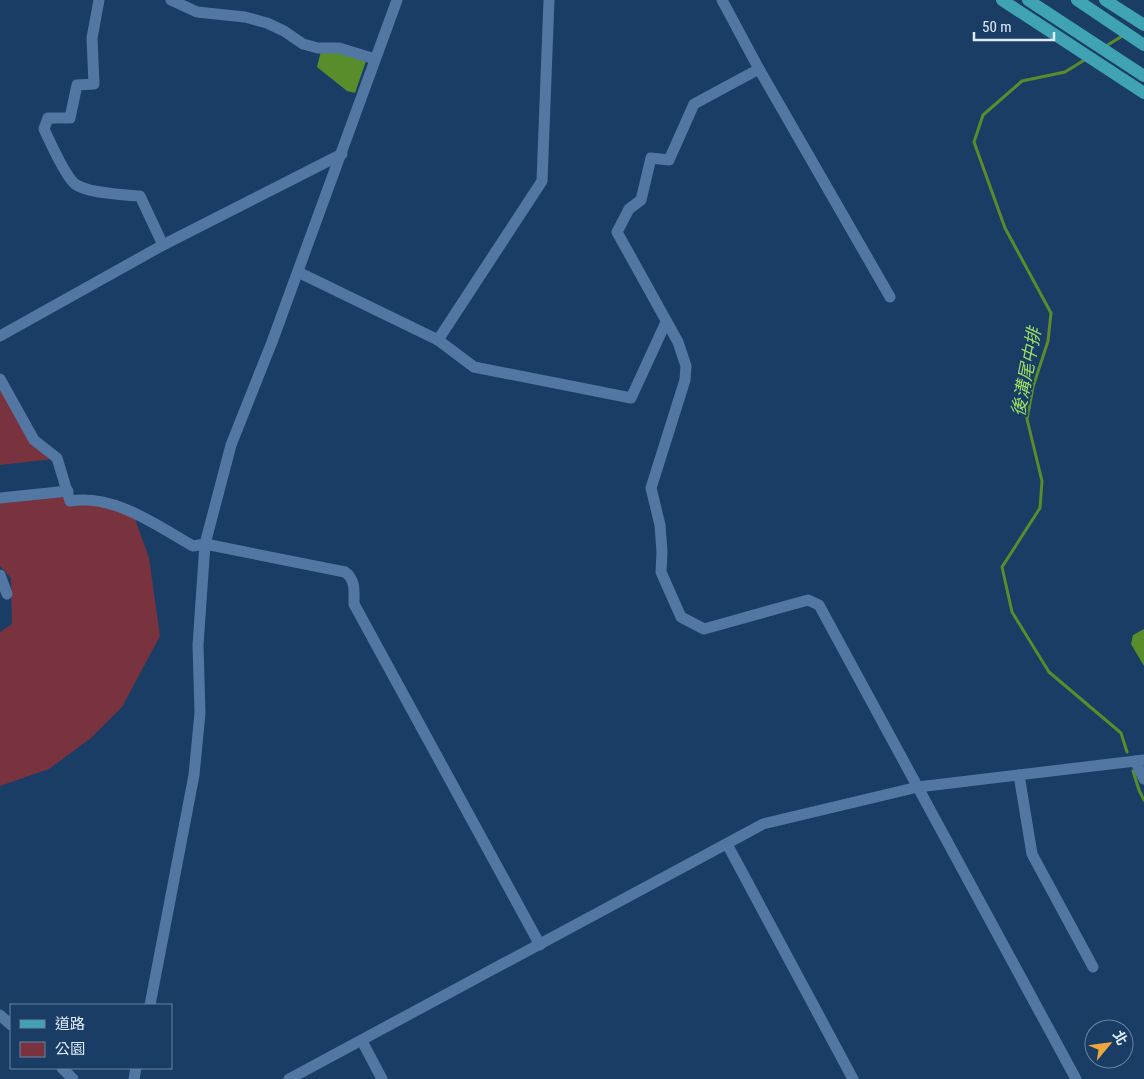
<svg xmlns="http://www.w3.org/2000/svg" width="1144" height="1079" viewBox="0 0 1144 1079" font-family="'Roboto Condensed','Noto Sans TC',sans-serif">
	<rect width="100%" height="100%" fill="#1a3d65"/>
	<g fill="#78333e">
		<polygon points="0,384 53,459 0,465"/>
		<polygon points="60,492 107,503 130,505 149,558 160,636 122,707 91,738 49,769 0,786 0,632 12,624 11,578 0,566 0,499"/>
	</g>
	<g fill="#598c2b">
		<polygon points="321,51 343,53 366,61 355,93 347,91 317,67"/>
		<polygon points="1144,629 1144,666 1131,644 1133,635"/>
	</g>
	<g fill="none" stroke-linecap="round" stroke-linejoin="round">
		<g stroke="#598c2b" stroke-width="3">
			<polyline points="1106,46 1124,35"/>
			<polyline points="1086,59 1065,72 1022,81 983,115 974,142 1005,228 1051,313 1048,341 1033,387 1027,419 1042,481 1040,508 1002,567 1012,612 1049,672 1121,733 1127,752"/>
			<polyline points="1133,771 1139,790 1144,800"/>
		</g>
		<g stroke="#5277a3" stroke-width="11">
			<path d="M99,0L92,38L94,84L77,85L70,118H48L44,129C50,142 65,176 75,184C87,193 124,195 140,196L163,245"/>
			<polyline points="171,0 197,12 245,17 267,23 284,31 303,44 318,48 339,48 375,59"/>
			<polyline points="722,0 759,69 694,104 669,160 651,158 641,200 629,209 617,232 678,342 686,366 685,380 651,488 660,525 662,552 661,572 681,617 704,629 808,600 819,605 1076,1079"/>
			<polyline points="759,69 890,297"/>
			<polyline points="298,272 438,340 542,181 549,0"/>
			<polyline points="0,336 163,245 342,154"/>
			<polyline points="438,340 474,367 631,398 666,322"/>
			<path d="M0,379L34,440L57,458L70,501C115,494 156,525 193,546L205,544L345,572C356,580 354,592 354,604L540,945"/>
			<polyline points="0,498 68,491"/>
			<polyline points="0,575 7,594"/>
			<polyline points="1135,761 1144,779"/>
			<polyline points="1019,775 1032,854 1093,967"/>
			<polyline points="727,844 853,1079"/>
			<polyline points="150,1005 194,775 200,713 198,645 205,544 231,445 272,342 397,0"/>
			<polyline points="0,1015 11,1025"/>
			<polyline points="362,1041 382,1079"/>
			<polyline points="62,1068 73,1079"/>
			<polyline points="134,1079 136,1068"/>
			<polyline points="289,1079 763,824 918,787 1144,760"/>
		</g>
		<g stroke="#3fa3b3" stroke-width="12">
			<polyline points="1002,0 1144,93"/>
			<polyline points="1028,0 1144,76"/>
			<polyline points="1077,0 1144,45"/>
			<polyline points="1105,0 1144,25"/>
		</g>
	</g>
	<g text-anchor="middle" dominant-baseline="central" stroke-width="4" stroke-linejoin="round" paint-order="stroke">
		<g font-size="18" font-style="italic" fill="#9bde64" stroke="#1a3d65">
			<text transform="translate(1026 372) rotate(-79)">後溝尾中排</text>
		</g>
	</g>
	<rect x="10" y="1004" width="162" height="65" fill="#1a3d65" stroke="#6983a1"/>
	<rect x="20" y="1020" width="25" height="8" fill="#3fa3b3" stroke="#6983a1"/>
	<text x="55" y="1029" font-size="15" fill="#e0ecfb">道路</text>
	<rect x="20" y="1042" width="25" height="15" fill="#78333e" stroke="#6983a1"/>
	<text x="55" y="1054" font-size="15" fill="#e0ecfb">公園</text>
	<g transform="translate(1109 1044) rotate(61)"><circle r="24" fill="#1a3d65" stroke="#6983a1"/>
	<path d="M0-4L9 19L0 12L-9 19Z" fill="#eea73d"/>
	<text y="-8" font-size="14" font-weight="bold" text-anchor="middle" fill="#e0ecfb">北</text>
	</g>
	<path d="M974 32v8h80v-8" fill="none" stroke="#e0ecfb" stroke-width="2.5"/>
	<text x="982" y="32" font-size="15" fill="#e0ecfb" stroke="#1a3d65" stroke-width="4" paint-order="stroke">50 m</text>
</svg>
